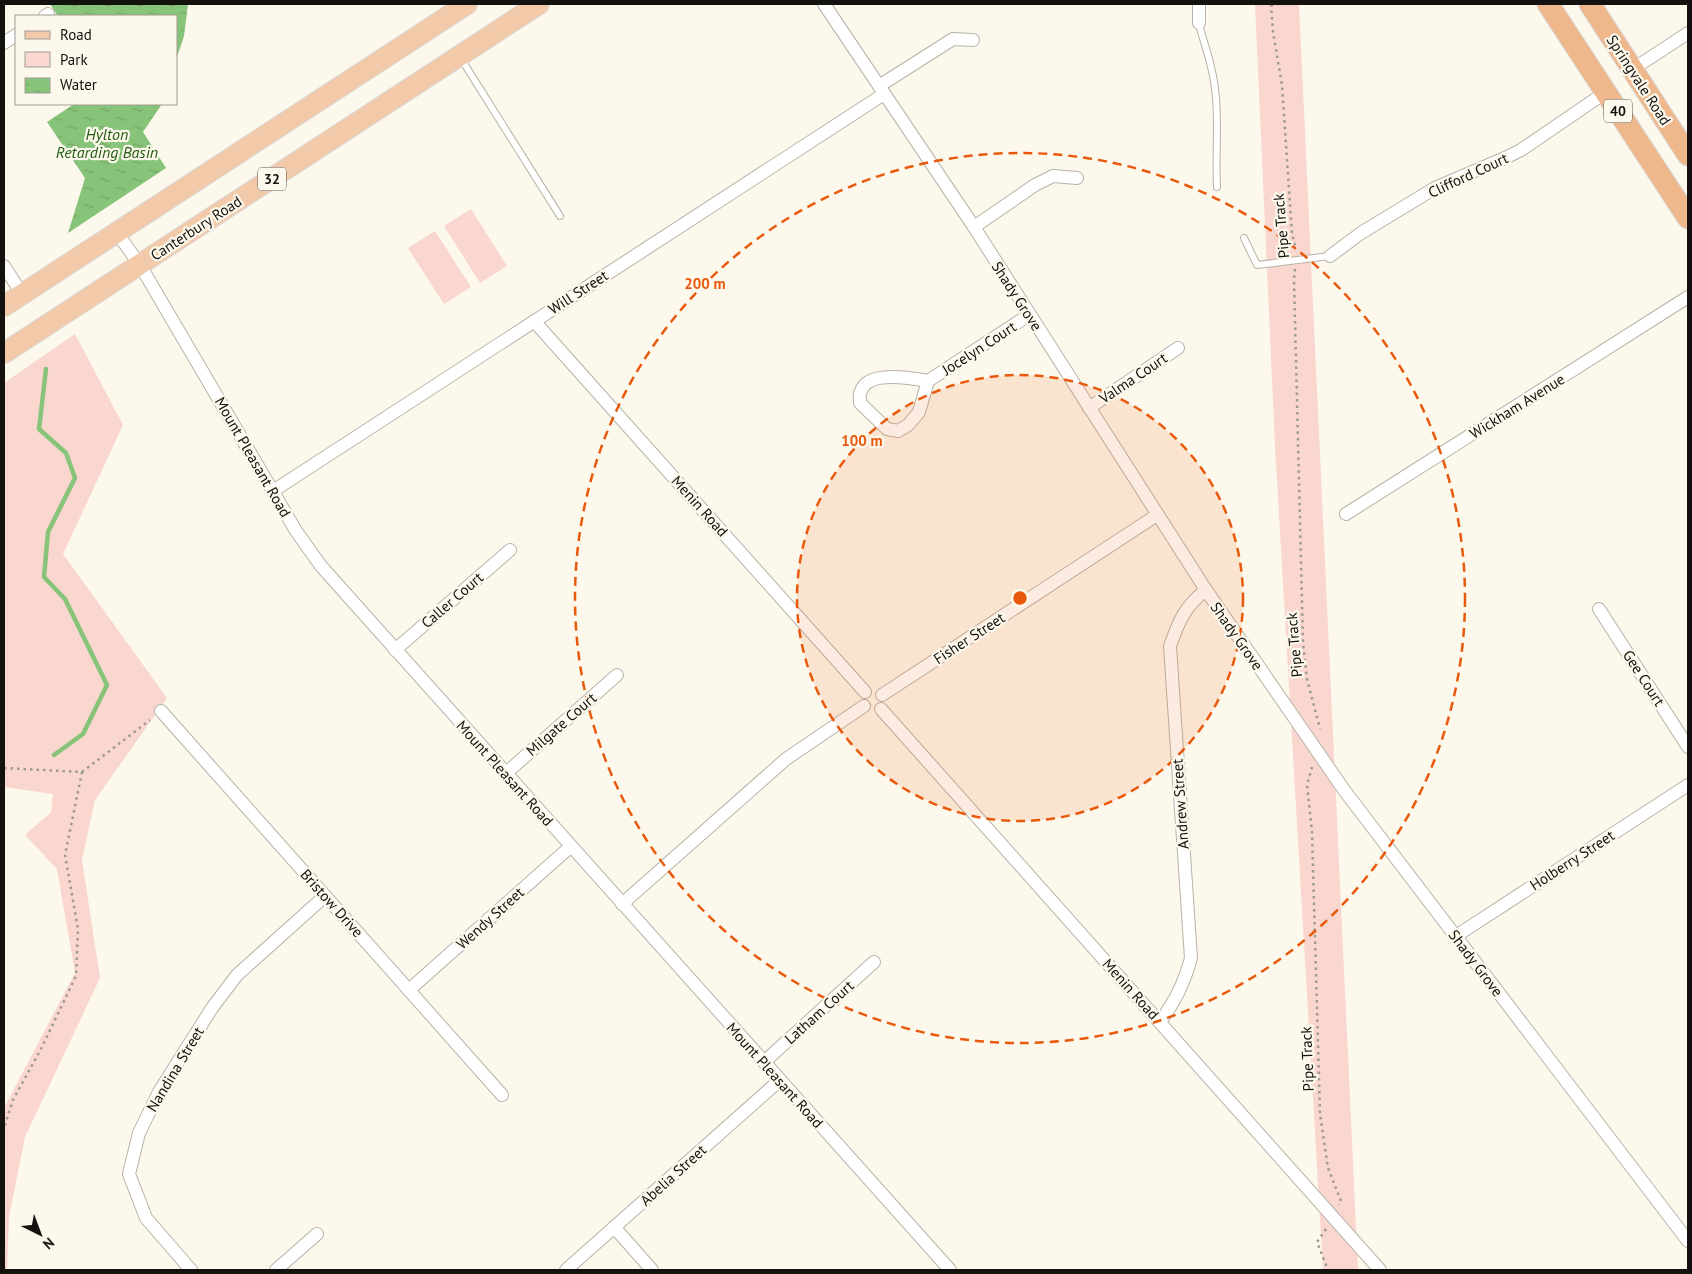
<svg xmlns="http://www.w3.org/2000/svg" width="1692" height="1274" viewBox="0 0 1692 1274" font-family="'PT Sans',sans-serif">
	<defs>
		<pattern id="water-ripples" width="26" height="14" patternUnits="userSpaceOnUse" patternTransform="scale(1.25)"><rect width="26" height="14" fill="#87c379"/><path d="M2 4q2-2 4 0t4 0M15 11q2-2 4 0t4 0" fill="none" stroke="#74a667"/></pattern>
	</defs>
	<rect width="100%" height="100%" fill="#fdf8ec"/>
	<g fill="#f9d7cf">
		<polygon points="1255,4 1299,4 1358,1270 1323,1270 1275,446"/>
		<polygon points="471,209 507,266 480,283 444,226"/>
		<polygon points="435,231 471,287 444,304 408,248"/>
		<polygon points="75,334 123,425 63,554 167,698 95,800 82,860 100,978 25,1137 9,1217 7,1270 4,1270 4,1108 75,973 57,869 25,835 51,812 53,794 4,787 4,383"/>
	</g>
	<g fill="url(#water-ripples)">
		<polygon points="50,4 188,4 184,36 176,60 176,16 58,16"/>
		<polygon points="74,104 162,104 143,132 166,168 68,233 85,178 47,122"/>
	</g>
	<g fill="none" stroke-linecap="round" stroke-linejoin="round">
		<polyline stroke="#87c379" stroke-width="4.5" points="46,369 39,429 66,453 75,478 48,532 44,577 65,599 107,685 83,734 54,755"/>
		<defs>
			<g id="service">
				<path d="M1199,23C1202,38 1208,52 1211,67C1221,106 1215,148 1217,187"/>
				<polyline points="460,57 560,216"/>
				<polyline points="1244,238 1257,265 1330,256"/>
			</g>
			<g id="minor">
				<polyline points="824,4 974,227 1206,590 1344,790 1688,1241"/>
				<polyline points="1199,4 1199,23"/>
				<polyline points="45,16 48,14"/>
				<polyline points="4,43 16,35"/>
				<polyline points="1633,69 1688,33"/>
				<polyline points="879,86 953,39 973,40"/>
				<polyline points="974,227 1035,185 1053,176 1077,178"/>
				<polyline points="117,233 140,265 296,531 321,566 950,1270"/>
				<polyline points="1330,256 1361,233 1435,188 1505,158 1521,150 1606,92"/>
				<polyline points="4,266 22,294"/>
				<polyline points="534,321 865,692"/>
				<path d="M928,381C912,378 868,370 861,391C859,394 860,399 860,403L887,429L898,431L908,425L919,412L928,381L1029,315"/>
				<polyline points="1089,408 1178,348"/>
				<polyline points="273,491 884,94"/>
				<polyline points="1346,514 1688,297"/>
				<polyline points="1599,609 1688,747"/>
				<polyline points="395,650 510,550"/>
				<polyline points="882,695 1157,515"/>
				<polyline points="881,709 1380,1270"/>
				<polyline points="161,711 502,1095"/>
				<polyline points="505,774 617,675"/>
				<polyline points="622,904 786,759 864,706"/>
				<polyline points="1456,936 1688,785"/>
				<polyline points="409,990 570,847"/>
				<path d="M1160,1022C1175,1001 1184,984 1191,958L1170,646C1179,621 1184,607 1206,590"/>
				<polyline points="764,1062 874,962"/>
				<polyline points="614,1227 652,1270"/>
				<polyline points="191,1270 146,1218 129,1174 139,1133 159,1092 212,1008 237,975 325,896"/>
				<polyline points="276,1270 317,1234"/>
				<polyline points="566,1270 780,1080"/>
			</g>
			<g id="primary">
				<polyline points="4,306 467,4"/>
				<polyline points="4,353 539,4"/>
			</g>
			<g id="trunk">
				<polyline points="1548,4 1688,218"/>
				<polyline points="1590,4 1688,155"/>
			</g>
		</defs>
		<use href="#service" stroke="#b8b3a8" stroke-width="8"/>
		<use href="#minor" stroke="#b8b3a8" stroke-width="14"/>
		<use href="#primary" stroke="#d9d9d8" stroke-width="22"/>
		<use href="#trunk" stroke="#d9d9d8" stroke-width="23"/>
		<g stroke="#9e9a91" stroke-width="2.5" stroke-dasharray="2.5 4" stroke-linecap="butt">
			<polyline points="1271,4 1273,32 1282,85 1292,234 1296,249"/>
			<polyline points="1271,5 1279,4"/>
			<polyline points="1295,269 1294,279 1303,643 1307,679 1320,729"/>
			<polyline points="1312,767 1307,785 1312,832 1320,1114 1328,1168 1341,1201 1339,1205"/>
			<polyline points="4,768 82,772 65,855 78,929 76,976 41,1049 13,1100 4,1128"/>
			<polyline points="82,772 150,720"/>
			<polyline points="1326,1229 1317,1242 1328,1270"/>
		</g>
		<use href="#service" stroke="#fff" stroke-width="6"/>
		<use href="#minor" stroke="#fff" stroke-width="12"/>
		<use href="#primary" stroke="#f2caa9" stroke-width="20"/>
		<use href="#trunk" stroke="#eeb88c" stroke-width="21"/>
	</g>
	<circle cx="1020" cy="598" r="223" fill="#e8590c" fill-opacity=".12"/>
	<g fill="none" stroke="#e8590c" stroke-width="2.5" stroke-dasharray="9 6">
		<circle cx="1020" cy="598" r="223"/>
		<circle cx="1020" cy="598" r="445"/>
	</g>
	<g text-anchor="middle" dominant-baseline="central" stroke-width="4.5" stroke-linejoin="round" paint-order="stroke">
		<g fill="#fdf8ec" stroke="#5a5751" stroke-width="1">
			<rect x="1604" y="99.5" width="28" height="23" rx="4"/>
			<rect x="258" y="167.5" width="28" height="23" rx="4"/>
		</g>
		<g font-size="14" font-weight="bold" fill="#14120e">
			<text x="1618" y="111">40</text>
			<text x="272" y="179">32</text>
		</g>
		<g font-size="15" fill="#14120e" stroke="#fdf8ec">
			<text transform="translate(1639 80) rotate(57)">Springvale Road</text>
			<text transform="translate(1468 175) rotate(-25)">Clifford Court</text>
			<text transform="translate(1281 226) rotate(-95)">Pipe Track</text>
			<text transform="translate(196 228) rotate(-33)">Canterbury Road</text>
			<text transform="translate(578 292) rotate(-33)">Will Street</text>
			<text transform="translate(1017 296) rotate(57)">Shady Grove</text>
			<text transform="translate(979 348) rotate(-33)">Jocelyn Court</text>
			<text transform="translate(1133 378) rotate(-34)">Valma Court</text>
			<text transform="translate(1517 406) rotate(-32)">Wickham Avenue</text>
			<text transform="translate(253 457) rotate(60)">Mount Pleasant Road</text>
			<text transform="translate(700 506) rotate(48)">Menin Road</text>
			<text transform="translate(452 600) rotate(-41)">Caller Court</text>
			<text transform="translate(1237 636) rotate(55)">Shady Grove</text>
			<text transform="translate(969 638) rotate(-33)">Fisher Street</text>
			<text transform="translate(1294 645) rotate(-95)">Pipe Track</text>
			<text transform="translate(1644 678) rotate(57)">Gee Court</text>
			<text transform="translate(561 724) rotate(-41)">Milgate Court</text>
			<text transform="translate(505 773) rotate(48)">Mount Pleasant Road</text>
			<text transform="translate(1180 804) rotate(-94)">Andrew Street</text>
			<text transform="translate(1572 860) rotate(-33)">Holberry Street</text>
			<text transform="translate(332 903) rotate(48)">Bristow Drive</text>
			<text transform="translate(490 918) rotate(-42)">Wendy Street</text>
			<text transform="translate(1476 963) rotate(53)">Shady Grove</text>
			<text transform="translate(1131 989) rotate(48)">Menin Road</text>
			<text transform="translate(819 1012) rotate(-42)">Latham Court</text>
			<text transform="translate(1307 1059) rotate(-92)">Pipe Track</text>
			<text transform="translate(175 1069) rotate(-59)">Nandina Street</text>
			<text transform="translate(775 1075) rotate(48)">Mount Pleasant Road</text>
			<text transform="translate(673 1175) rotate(-42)">Abelia Street</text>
		</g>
		<g font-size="16" font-style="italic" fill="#225b11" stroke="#fdf8ec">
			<text x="107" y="134">Hylton<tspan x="107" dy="18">Retarding Basin</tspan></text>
		</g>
	</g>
	<circle cx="1020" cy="598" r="8" fill="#e8590c" stroke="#fdf8ec" stroke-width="2.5"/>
	<g font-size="15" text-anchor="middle" font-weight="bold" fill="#e8590c" stroke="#fdf8ec" stroke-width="4.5" stroke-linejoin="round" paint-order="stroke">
		<text x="705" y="289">200 m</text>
		<text x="862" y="446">100 m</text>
	</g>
	<rect width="1692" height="1274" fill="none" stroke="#14120e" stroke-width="10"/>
	<rect x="15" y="15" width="162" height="90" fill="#fdf8ec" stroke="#a09c93"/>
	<rect x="25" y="31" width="25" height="8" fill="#f2caa9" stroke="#a09c93"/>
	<text x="60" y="40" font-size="15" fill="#14120e">Road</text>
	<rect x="25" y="52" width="25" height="15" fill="#f9d7cf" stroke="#a09c93"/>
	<text x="60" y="65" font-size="15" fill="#14120e">Park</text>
	<rect x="25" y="78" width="25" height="15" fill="url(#water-ripples)" stroke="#a09c93"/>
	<text x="60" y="90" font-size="15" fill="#14120e">Water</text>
	<g transform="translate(40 1234) rotate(138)" stroke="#fdf8ec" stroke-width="4" paint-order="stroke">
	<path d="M0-4L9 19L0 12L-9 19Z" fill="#14120e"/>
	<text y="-8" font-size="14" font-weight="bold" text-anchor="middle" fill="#14120e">N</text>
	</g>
</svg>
